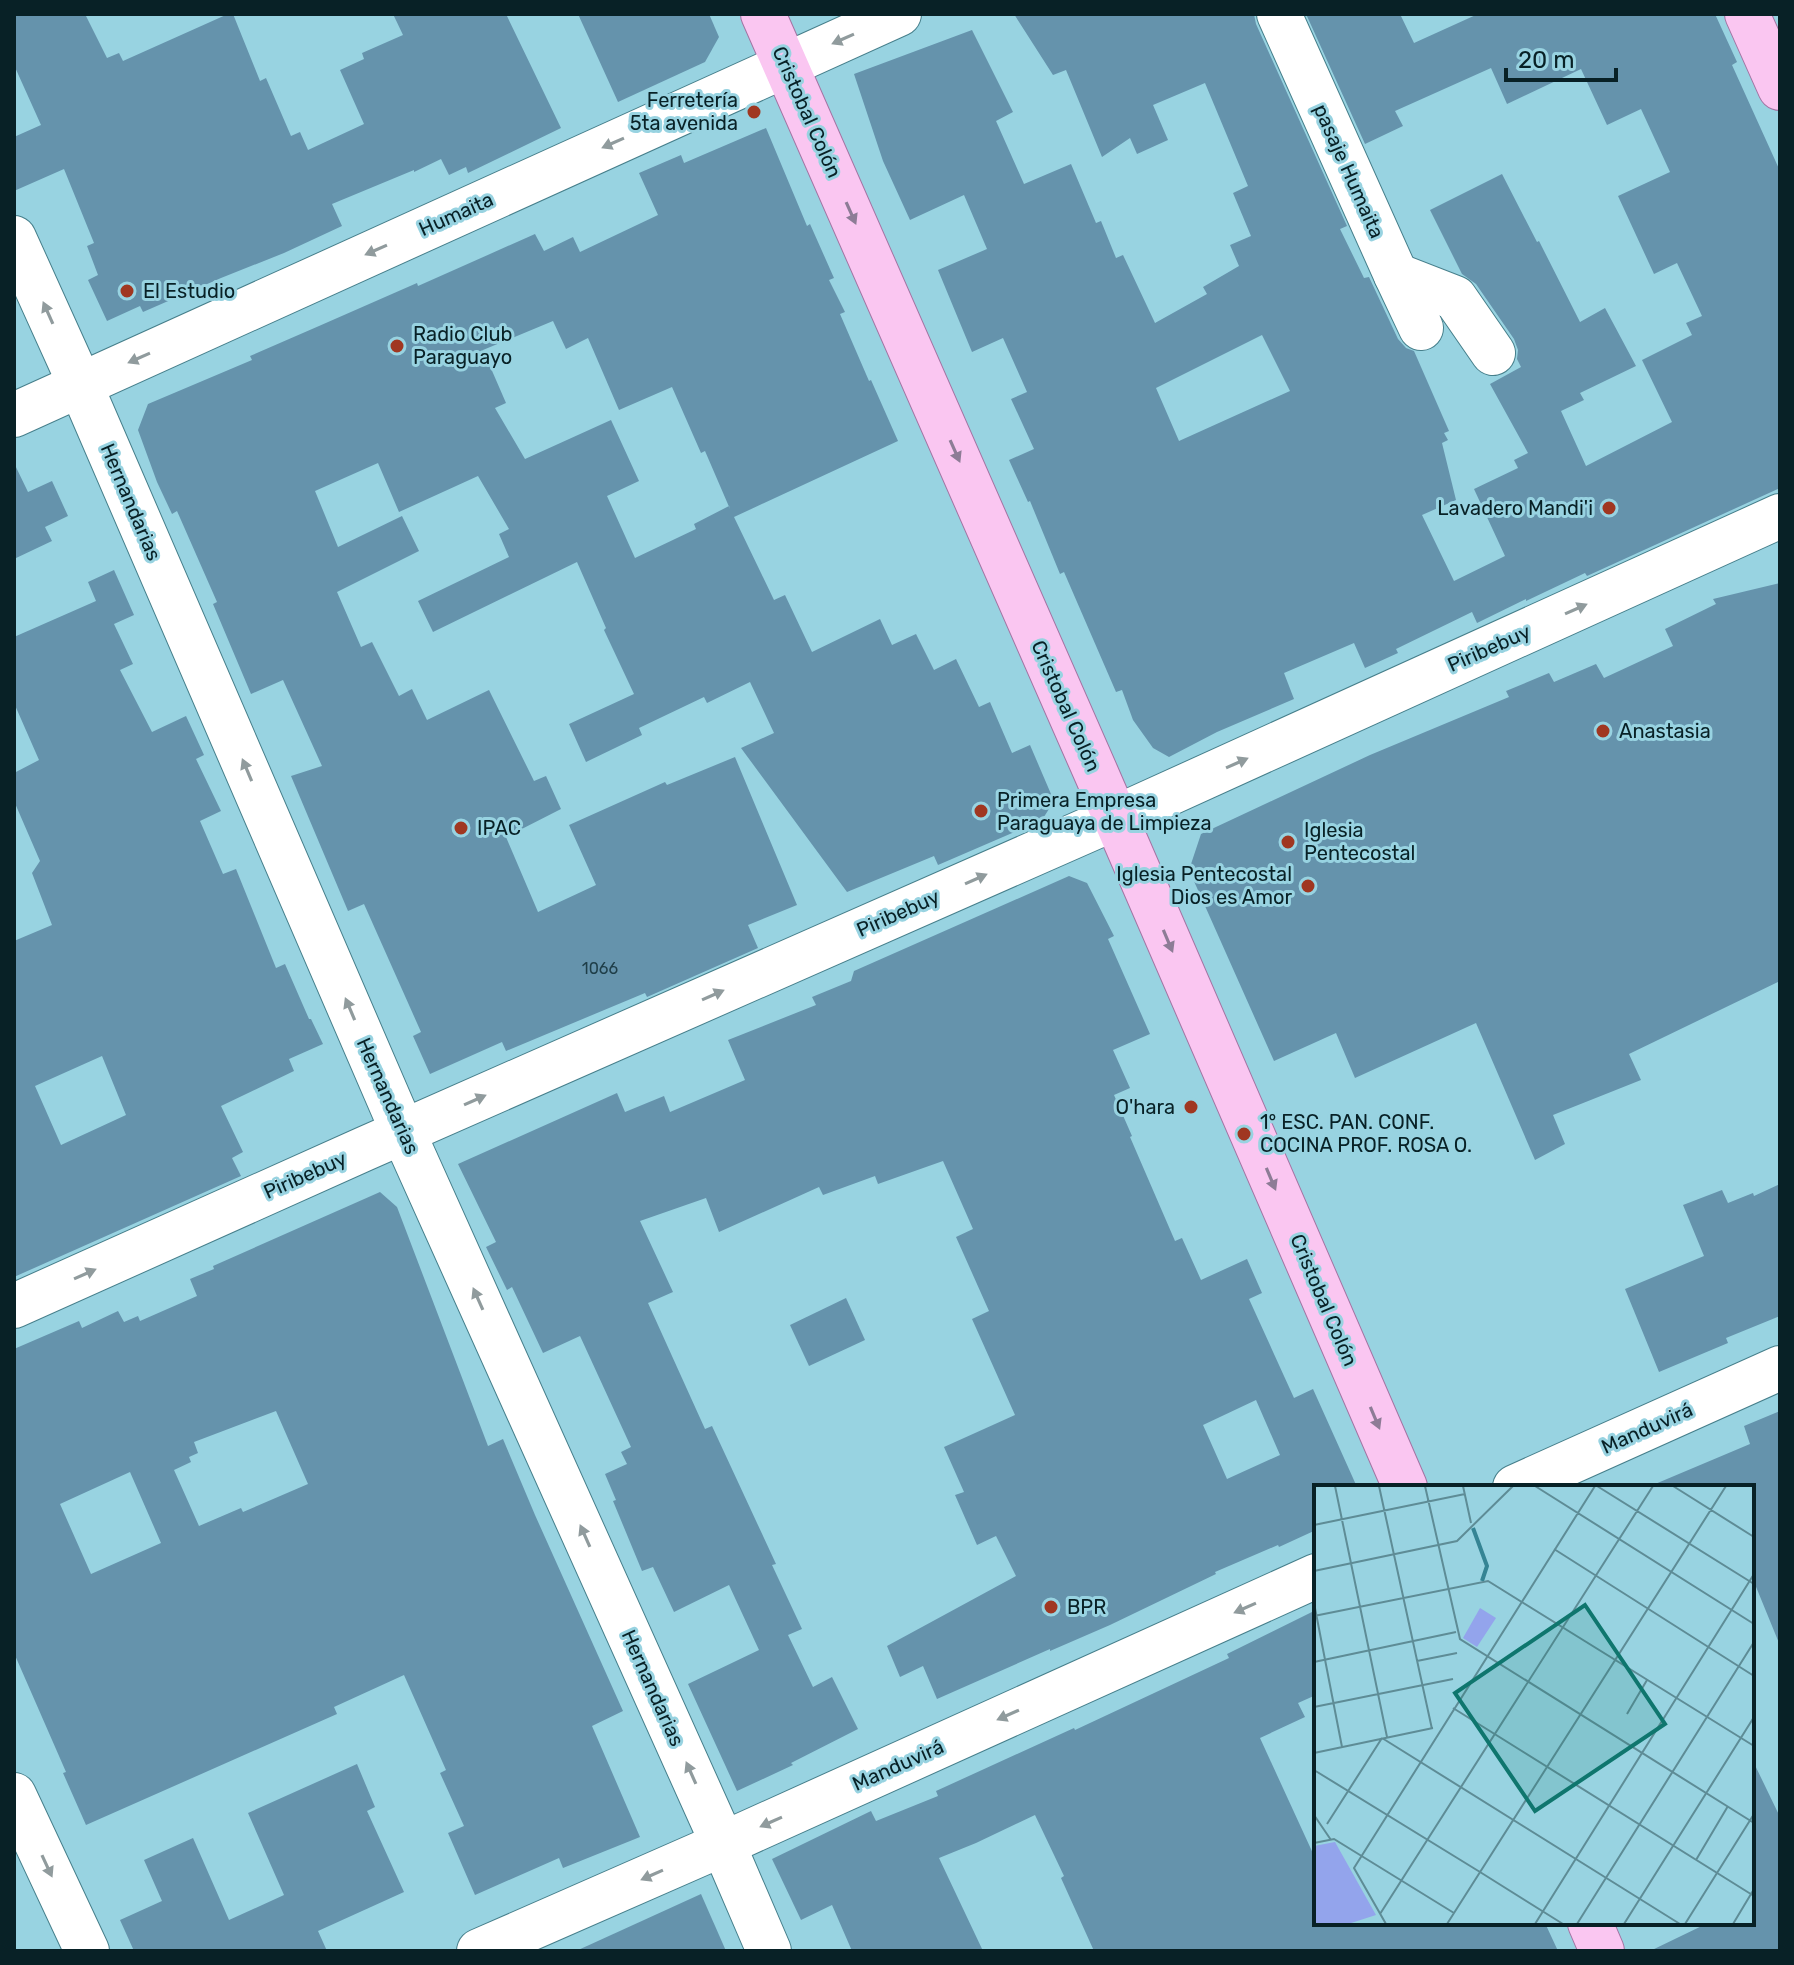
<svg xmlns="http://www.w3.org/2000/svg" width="1794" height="1965" viewBox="0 0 1794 1965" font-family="Rubik,sans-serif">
	<rect width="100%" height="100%" fill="#98d3e1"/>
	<g fill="#6593ac" fill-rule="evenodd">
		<polygon points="14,14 85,14 107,58 119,53 123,61 228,14 233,14 260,81 266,78 291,136 300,132 308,150 364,124 340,70 364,59 362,53 403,35 393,14 506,14 561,128 468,173 466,167 449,175 441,159 414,172 414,170 332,204 342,226 284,253 221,278 143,312 140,306 107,321 88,280 98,275 87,246 94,243 64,169 14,191 14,137 41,125 14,65"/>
		<polygon points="578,14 709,14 719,37 705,62 618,102"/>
		<path d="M1014,14H1254L1256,24L1347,226L1340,229L1364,278L1369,277L1398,339L1406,348L1414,351L1449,431L1444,433L1448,440L1442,443L1456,500L1422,515L1454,581L1505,556L1474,489L1518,468L1514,460L1528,453L1490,384L1521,367L1517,359L1518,350L1514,339L1476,284L1462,274L1430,210L1502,174L1537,242L1539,241L1580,322L1605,308L1636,366L1580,393L1584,400L1561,411L1586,466L1672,422L1642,360L1692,335L1686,323L1702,316L1677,263L1654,274L1618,196L1670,172L1641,109L1607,125L1581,69L1507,104L1491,68L1395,111L1403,126L1365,144L1306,14H1400L1414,43L1478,14H1715L1737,62L1732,65L1780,171V488L1587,576L1585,573L1526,601V599L1477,623L1472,612L1396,649L1398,653L1365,668L1354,643L1284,673L1294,699L1217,732L1169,757L1153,748L1133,720L1122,690L1116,692L1064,572L1060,574L1030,501L1028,502L1009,460L1034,449L1011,399L1027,392L1003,338L972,352L938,270L987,249L964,195L910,220L883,161L854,74L972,30L1013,112L996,121L1024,184L1071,164L1096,223L1101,221L1116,258L1123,255L1155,323L1207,294L1203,287L1239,266L1230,245L1251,236L1233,193L1248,186L1205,83L1153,105L1168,140L1137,154L1130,138L1102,157L1066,70L1053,75ZM1262,335L1290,391L1179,441L1156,388Z"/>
		<path d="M766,128L807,226L810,224L834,278L829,280L845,312L840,314L869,381L871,380L898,441L734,517L774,600L785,595L812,652L880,619L892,645L916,634L934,670L956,659L979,707L990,702L1012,753L1030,745L1054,801L1042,820L938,865L934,856L847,892L741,748L774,733L750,682L707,703L704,697L639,728L642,735L586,762L569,724L634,694L604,630L606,628L577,562L433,632L418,601L509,557L499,534L509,529L478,476L399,512L378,463L315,491L338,547L402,516L419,551L337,592L361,647L372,642L399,696L412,689L427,720L489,690L534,781L546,776L561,809L506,837L538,912L596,885L569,825L665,782L667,785L735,757L797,905L748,925L758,948L647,997L645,993L506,1051L502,1042L430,1074L413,1036L421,1032L364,904L348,911L291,776L322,766L283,680L251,694L213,604L217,602L177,511L172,514L157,482L138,430L148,404L252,360L250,356L319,326L417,283L418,286L535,234L544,251L573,237L580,252L658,215L639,173L681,155L684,163ZM553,321L566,349L588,338L619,410L672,387L701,453L705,451L730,509L729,506L694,524L696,529L635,558L607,496L639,481L611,420L525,459L495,408L506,403L483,350Z"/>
		<polygon points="14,463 28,492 52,481 68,516 45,527 52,541 14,559"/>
		<path d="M114,570L134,615L114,624L133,664L120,670L152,732L186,716L204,755L196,759L221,811L200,821L223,874L236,869L276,968L285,964L309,1019H311L323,1044L289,1059L294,1071L221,1106L243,1152L232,1158L241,1176L14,1277V941L52,925L32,873L40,861L14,801V773L39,760L14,703V637L96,601L88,582ZM102,1056L126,1115L61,1145L35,1086Z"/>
		<polygon points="1780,583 1780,981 1629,1054 1641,1080 1553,1115 1565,1144 1535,1160 1476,1023 1355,1078 1336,1033 1274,1061 1189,870 1201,834 1370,755 1509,697 1506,691 1549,673 1554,682 1596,664 1604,678 1673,646 1665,629 1716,604 1713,599"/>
		<path d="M1069,876L1087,883L1114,936L1108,939L1150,1034L1113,1050L1130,1088L1114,1095L1132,1136L1130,1137L1175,1241L1182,1238L1201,1280L1247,1259L1262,1293L1249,1299L1294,1398L1313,1389L1357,1487H1316V1530L1279,1547L1278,1545L1215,1572L1216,1574L1110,1625L1050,1651V1649L937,1699L923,1666L900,1677L887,1646L1016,1576L996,1536L977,1545L955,1495L964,1492L944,1447L1015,1415L972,1319L989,1311L956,1237L973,1229L943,1161L878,1184L875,1176L823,1195L819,1187L719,1232L706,1198L640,1221L673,1292L648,1303L705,1429L712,1426L776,1564L772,1565L802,1629L788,1635L813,1687L832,1677L858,1729L791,1763L793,1765L737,1791L688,1684L759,1650L729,1585L674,1612L653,1567L642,1571L613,1501L616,1500L605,1474L627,1464L621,1452L631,1447L580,1336L543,1353L512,1287L507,1290L486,1247L496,1242L458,1164L617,1093L625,1112L664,1096L670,1112L745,1080L728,1040L816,1005L812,997L851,981L854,971ZM1256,1400L1280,1455L1227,1479L1203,1425Z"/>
		<polygon points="1780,1184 1780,1316 1726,1338 1728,1343 1659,1372 1625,1289 1704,1256 1683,1205 1722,1190 1728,1203 1753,1193 1754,1196"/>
		<path d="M380,1192L397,1207L488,1446L503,1439L535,1515L623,1711L592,1726L640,1837L563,1868L559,1858L475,1895L448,1833L464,1826L440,1773L446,1770L404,1675L334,1707L337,1714L86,1825L63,1773L66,1772L14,1653V1349L79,1321L82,1328L118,1311L124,1322L138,1316L140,1321L197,1296L190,1279L214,1269L213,1266ZM276,1411L308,1484L243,1512L241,1508L199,1526L174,1470L191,1462L189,1457L198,1453L194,1442ZM130,1472L161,1543L91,1574L60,1504Z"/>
		<polygon points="846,1298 865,1340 809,1366 790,1325"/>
		<polygon points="1780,1411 1780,1643 1779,1643 1752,1577 1752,1487 1648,1487 1750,1444 1744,1426"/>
		<polygon points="1316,1610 1316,1695 1298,1703 1305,1717 1260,1738 1316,1860 1316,1923 1545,1923 1558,1951 1094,1951 1061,1878 1064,1876 1035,1815 976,1843 939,1858 983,1951 852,1951 832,1905 801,1920 772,1859 871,1811 876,1821 938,1796 936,1791 1074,1728 1075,1730 1229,1658 1227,1654"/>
		<polygon points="1752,1759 1780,1817 1780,1951 1650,1951 1708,1923 1752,1923"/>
		<polygon points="357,1764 375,1807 367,1811 404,1892 318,1931 327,1951 134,1951 120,1920 162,1901 144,1860 193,1838 229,1920 284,1895 248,1813"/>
		<polygon points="701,1894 726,1951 576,1951"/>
	</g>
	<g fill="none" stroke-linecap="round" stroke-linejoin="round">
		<defs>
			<g id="minor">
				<polyline points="1279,14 1396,275 1421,328"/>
				<polyline points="14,238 80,384 403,1132 723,1844 769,1951"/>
				<polyline points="1396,275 1455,298 1493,353"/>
				<polyline points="14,415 899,14"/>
				<polyline points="14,1306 364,1149 1115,818 1780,516"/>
				<polyline points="1515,1487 1780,1368"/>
				<polyline points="14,1795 87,1951"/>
				<polyline points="479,1951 723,1844 1316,1576"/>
			</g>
			<g id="major">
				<polyline points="763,14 1096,773 1405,1487"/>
				<polyline points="1747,14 1780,88"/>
				<polyline points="1590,1923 1602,1951"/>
			</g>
		</defs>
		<use href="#minor" stroke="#467f8b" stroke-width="46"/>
		<use href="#major" stroke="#a374a3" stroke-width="46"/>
		<use href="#minor" stroke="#fff" stroke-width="44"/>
		<use href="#major" stroke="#fac6f1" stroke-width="44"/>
	</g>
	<defs><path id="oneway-solid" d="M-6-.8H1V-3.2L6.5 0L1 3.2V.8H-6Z" transform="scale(2)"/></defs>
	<g fill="#909b9d">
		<use href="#oneway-solid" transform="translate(843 39) rotate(156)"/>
		<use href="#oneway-solid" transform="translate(613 143) rotate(156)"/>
		<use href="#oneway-solid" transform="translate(376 250) rotate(156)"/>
		<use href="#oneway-solid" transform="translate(48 313) rotate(-114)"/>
		<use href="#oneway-solid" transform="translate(139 358) rotate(156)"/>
		<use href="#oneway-solid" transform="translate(1576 609) rotate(-24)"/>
		<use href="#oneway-solid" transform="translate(1237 763) rotate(-24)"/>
		<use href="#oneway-solid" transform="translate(247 770) rotate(-113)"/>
		<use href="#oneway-solid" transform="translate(976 879) rotate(-24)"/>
		<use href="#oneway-solid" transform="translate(713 995) rotate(-24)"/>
		<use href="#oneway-solid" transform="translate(350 1009) rotate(-113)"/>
		<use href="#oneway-solid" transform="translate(475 1100) rotate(-24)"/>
		<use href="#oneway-solid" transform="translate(85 1274) rotate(-24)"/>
		<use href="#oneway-solid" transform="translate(478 1299) rotate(-114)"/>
		<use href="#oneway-solid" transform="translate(585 1536) rotate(-114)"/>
		<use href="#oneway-solid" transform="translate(1245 1608) rotate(156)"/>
		<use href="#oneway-solid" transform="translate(1008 1715) rotate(156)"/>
		<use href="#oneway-solid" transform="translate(691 1773) rotate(-114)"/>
		<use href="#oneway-solid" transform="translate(771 1822) rotate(156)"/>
		<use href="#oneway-solid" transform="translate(47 1866) rotate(65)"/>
		<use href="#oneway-solid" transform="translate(652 1875) rotate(156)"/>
	</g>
	<g fill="#8d7c96">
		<use href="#oneway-solid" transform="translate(851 213) rotate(66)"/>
		<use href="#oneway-solid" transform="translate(955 451) rotate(66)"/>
		<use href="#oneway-solid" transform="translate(1168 941) rotate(67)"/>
		<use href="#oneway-solid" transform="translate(1271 1179) rotate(67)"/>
		<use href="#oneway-solid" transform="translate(1375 1418) rotate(67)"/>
	</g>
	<g fill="#a03721" stroke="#98d3e1" stroke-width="3">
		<circle cx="754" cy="112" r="8"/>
		<circle cx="127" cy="291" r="8"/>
		<circle cx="397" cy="346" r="8"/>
		<circle cx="1609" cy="508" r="8"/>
		<circle cx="1603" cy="731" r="8"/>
		<circle cx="981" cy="811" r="8"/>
		<circle cx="461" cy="828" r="8"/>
		<circle cx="1288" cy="842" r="8"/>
		<circle cx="1308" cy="886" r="8"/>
		<circle cx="1191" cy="1107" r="8"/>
		<circle cx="1244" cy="1134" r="8"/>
		<circle cx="1051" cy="1607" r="8"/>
	</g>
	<g text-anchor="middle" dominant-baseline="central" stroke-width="6" stroke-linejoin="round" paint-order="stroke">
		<g font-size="16" fill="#1f3e48">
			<text x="600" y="968">1066</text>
		</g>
		<g font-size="20" fill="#082126" stroke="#98d3e1" text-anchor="start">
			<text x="738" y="100" text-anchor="end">Ferretería<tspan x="738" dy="23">5ta avenida</tspan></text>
			<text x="143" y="291">El Estudio</text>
			<text x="413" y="334">Radio Club<tspan x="413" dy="23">Paraguayo</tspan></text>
			<text x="1593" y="508" text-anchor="end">Lavadero Mandi'i</text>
			<text x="1619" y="731">Anastasia</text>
			<text x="997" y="800">Primera Empresa<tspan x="997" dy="23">Paraguaya de Limpieza</tspan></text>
			<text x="477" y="828">IPAC</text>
			<text x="1304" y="830">Iglesia<tspan x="1304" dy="23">Pentecostal</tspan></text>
			<text x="1292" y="874" text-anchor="end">Iglesia Pentecostal<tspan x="1292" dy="23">Dios es Amor</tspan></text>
			<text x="1175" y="1107" text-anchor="end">O'hara</text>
			<text x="1260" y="1122">1° ESC. PAN. CONF.<tspan x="1260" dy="23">COCINA PROF. ROSA O.</tspan></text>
			<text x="1067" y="1607">BPR</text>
		</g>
		<g font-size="20" fill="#082126" stroke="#98d3e1">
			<text transform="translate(807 112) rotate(66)">Cristobal Colón</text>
			<text transform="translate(1349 171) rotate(66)">pasaje Humaita</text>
			<text transform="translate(456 214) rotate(-24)">Humaita</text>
			<text transform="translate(131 502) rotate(67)">Hernandarias</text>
			<text transform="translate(1489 648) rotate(-24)">Piribebuy</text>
			<text transform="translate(1066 706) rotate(66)">Cristobal Colón</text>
			<text transform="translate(898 913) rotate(-24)">Piribebuy</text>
			<text transform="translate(388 1096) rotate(66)">Hernandarias</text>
			<text transform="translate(305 1175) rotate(-24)">Piribebuy</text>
			<text transform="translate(1324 1300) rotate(67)">Cristobal Colón</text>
			<text transform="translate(1647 1428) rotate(-24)">Manduvirá</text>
			<text transform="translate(653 1688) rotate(66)">Hernandarias</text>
			<text transform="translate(898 1765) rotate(-24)">Manduvirá</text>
		</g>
	</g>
	<g transform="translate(1314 1485)">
		<rect width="440" height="440" fill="#98d3e1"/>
		<path d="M166,123L182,133L163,162L149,153Z" fill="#93a4ec"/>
		<path d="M21,357L62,430L34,439H0V361Z" fill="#93a4ec"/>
		<path fill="none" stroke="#358494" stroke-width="4" d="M159,43L173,81L168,96"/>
		<path fill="none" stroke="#5e8c96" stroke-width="2" d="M21,1L73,252M65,1L118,244M111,1L146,154L440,338M149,1L157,38M221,1L440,139M283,1L440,99M359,1L440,52M0,40L151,9M240,64L440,191M0,86L143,56L199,1M0,118L28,262M0,131L174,96L440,261M103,176L143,168M0,177L142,147M0,222L139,194M139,223L440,411M313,229L333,195M68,253L366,439M0,268L119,243M0,285L166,387M0,330L17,355M13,339L68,253M0,358L20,354L140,428M382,375L414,321M166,387L249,439M66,429L339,1M72,439L40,383L281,1M133,439L412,1M221,439L440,89M263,439L440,157M310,439L440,232M371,439L440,329M419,439L440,404"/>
		<path fill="#0f766e" fill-opacity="0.15" stroke="#0f766e" stroke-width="4" d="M271,120L351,239L221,326L141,208Z"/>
		<rect width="440" height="440" fill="none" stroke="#082126" stroke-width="4"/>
	</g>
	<rect width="1794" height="1965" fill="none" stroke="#082126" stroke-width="32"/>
	<path d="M1506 68v12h110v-12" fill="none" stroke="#082126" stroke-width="4"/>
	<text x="1518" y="68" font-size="24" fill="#082126" stroke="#98d3e1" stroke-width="6" paint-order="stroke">20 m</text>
</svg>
